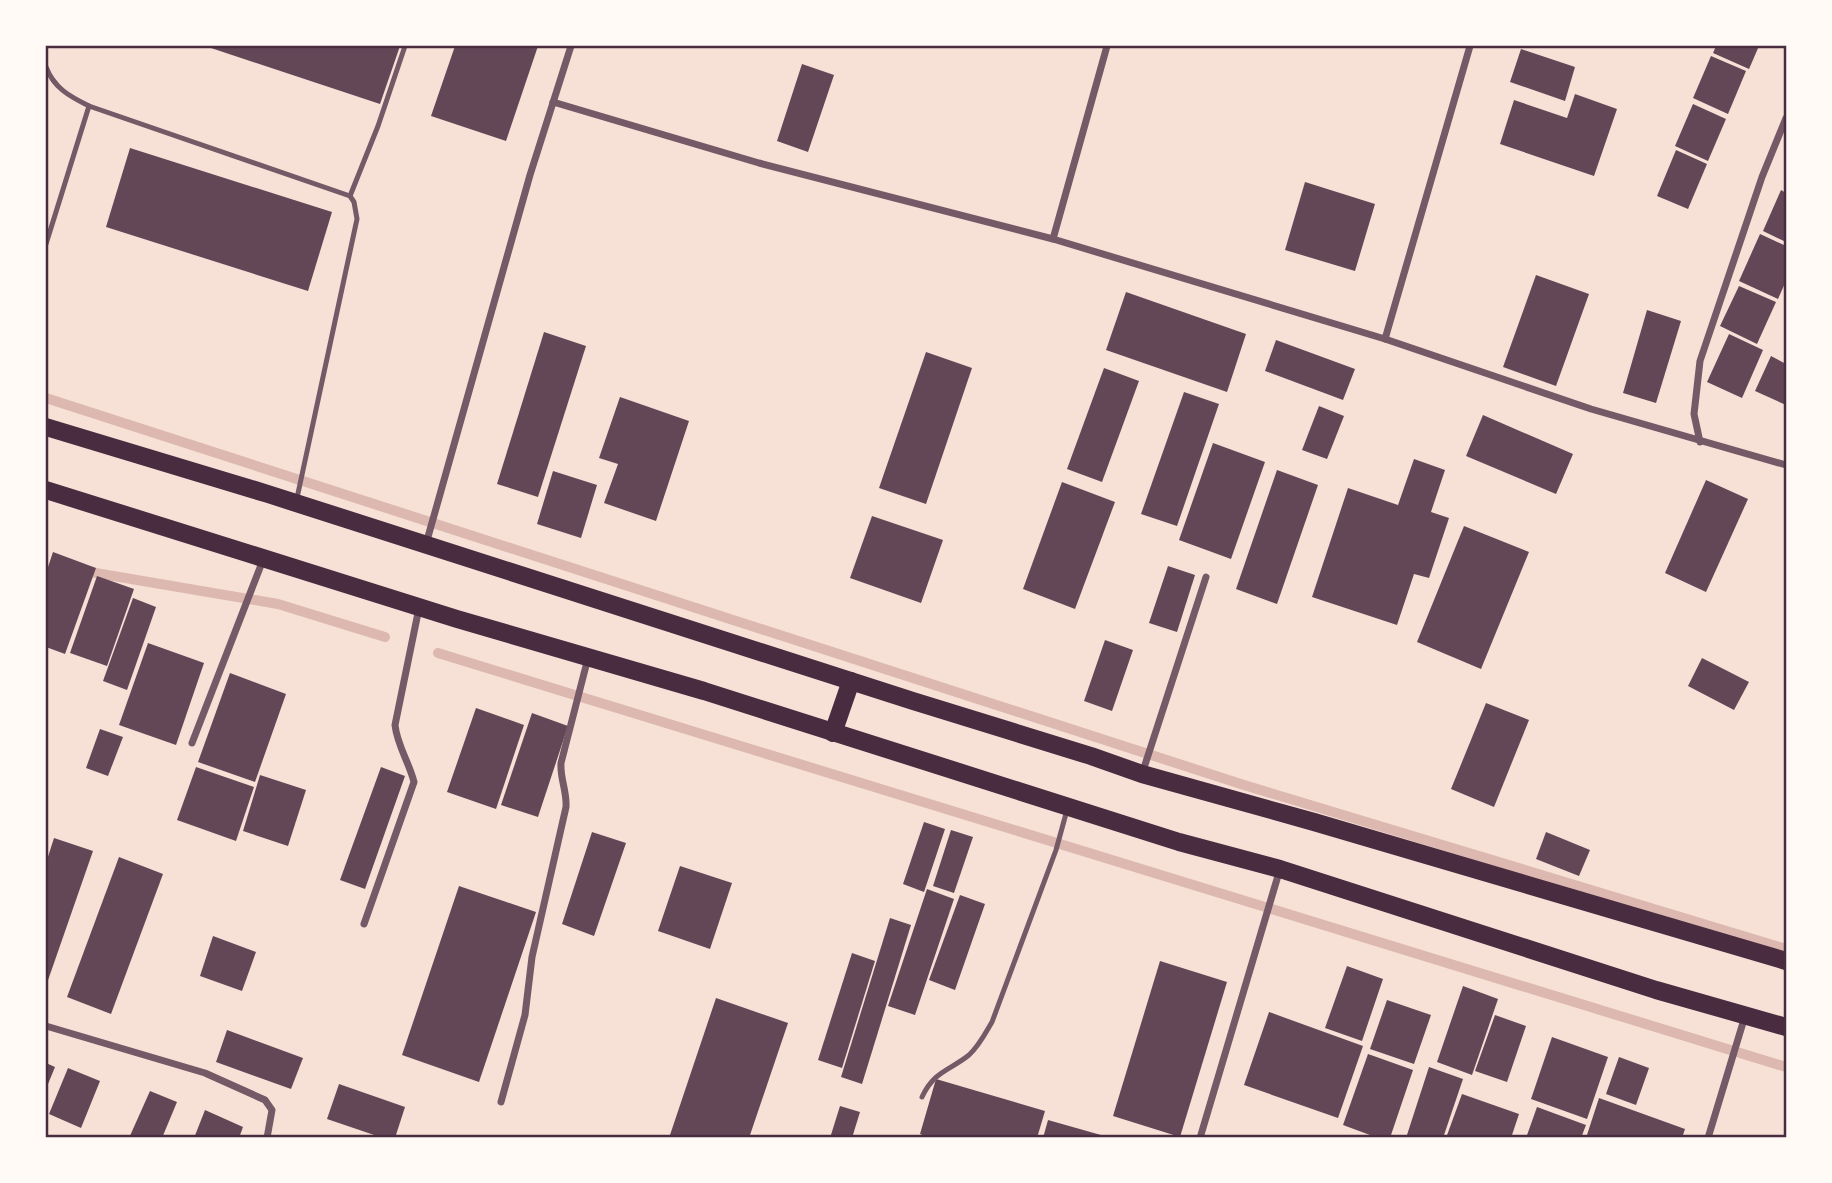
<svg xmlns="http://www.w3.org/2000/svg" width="1832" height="1183" viewBox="0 0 1832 1183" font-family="Mulish,sans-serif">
	<rect width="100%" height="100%" fill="#f7e1d7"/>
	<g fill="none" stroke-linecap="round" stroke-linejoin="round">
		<g stroke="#dcb8b0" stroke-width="10">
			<polyline points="46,398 1244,785 1786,949"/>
			<polyline points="84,571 278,604 385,637"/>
			<polyline points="438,653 1786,1067"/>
		</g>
	</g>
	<g fill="#644757">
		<polygon points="205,46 400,46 380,104"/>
		<polygon points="455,46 538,46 506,141 431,116"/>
		<polygon points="1716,46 1759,46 1749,69 1713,53"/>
		<polygon points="1521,49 1575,67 1565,101 1510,82"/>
		<polygon points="1711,56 1746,71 1728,114 1693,98"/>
		<polygon points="802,64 834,75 808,152 777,141"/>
		<polygon points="1575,94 1617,109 1594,176 1500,144 1514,100 1567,118"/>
		<polygon points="1693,104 1726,119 1708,161 1675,146"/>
		<polygon points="130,148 332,212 308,291 106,227"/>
		<polygon points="1676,150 1707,164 1688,209 1657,196"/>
		<polygon points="1305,182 1375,204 1355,271 1285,250"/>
		<polygon points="1781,190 1786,193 1786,242 1763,231"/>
		<polygon points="1760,234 1786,246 1786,281 1778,299 1739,281"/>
		<polygon points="1536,275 1589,294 1556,386 1503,367"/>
		<polygon points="1739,286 1776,302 1757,344 1720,326"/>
		<polygon points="1126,292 1246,334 1227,392 1106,350"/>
		<polygon points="1647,310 1681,321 1656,403 1623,393"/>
		<polygon points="544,332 586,346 538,497 497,484"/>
		<polygon points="1729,334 1763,350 1742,398 1707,382"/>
		<polygon points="1276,340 1355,369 1343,400 1265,371"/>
		<polygon points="926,352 972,368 926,504 879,488"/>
		<polygon points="1771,356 1786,364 1786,405 1755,391"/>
		<polygon points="1104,368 1139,381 1102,482 1067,469"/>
		<polygon points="1184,392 1219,404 1177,526 1141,514"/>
		<polygon points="620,397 689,421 656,521 604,503 618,464 599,458"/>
		<polygon points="1319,406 1344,416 1327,459 1302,450"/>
		<polygon points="1483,415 1573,454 1556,494 1466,456"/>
		<polygon points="1213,443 1265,462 1231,559 1179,540"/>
		<polygon points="1414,459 1445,470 1431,512 1449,518 1429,578 1414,574 1397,625 1312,597 1348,488 1398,505"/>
		<polygon points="1277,470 1318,485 1277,604 1236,589"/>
		<polygon points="553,471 597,485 581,538 537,524"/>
		<polygon points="1706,480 1748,499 1706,592 1665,573"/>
		<polygon points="1062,482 1115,502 1075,609 1023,589"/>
		<polygon points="872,516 943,540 921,603 850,578"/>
		<polygon points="1464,526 1529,552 1481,669 1417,642"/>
		<polygon points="53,552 96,568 65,654 46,647 46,573"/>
		<polygon points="1168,566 1195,575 1177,632 1149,623"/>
		<polygon points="97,576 134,589 107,666 70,653"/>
		<polygon points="133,598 156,607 127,690 103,681"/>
		<polygon points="1105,640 1133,650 1112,711 1084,701"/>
		<polygon points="148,643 204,663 176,745 119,725"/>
		<polygon points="1702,658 1749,682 1734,710 1688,686"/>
		<polygon points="230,673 286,694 255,782 198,762"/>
		<polygon points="1486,703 1529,720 1494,807 1451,789"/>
		<polygon points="476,708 524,725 496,809 447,792"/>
		<polygon points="532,713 568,726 538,817 501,805"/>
		<polygon points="100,729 123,737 108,776 86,768"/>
		<polygon points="196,767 254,787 236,841 177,820"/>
		<polygon points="381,767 405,776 365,889 340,880"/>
		<polygon points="260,775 306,790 288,846 243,831"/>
		<polygon points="924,822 945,829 924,892 903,884"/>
		<polygon points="951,830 973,837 954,893 933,886"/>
		<polygon points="592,832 626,843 594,936 562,924"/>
		<polygon points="1546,832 1590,850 1579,876 1536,859"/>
		<polygon points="54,838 93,851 46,986 46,863"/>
		<polygon points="119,857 163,874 111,1014 67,997"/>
		<polygon points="680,866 732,883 710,949 658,931"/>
		<polygon points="459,886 536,912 479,1082 402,1055"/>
		<polygon points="927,889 954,899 915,1015 888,1006"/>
		<polygon points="960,895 985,904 955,990 929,980"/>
		<polygon points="890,918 911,925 862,1084 841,1077"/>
		<polygon points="213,936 256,952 242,991 200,976"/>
		<polygon points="852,953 875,961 842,1068 818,1060"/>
		<polygon points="1160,961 1227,982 1180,1137 1113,1116"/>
		<polygon points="1347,966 1383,979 1362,1041 1325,1028"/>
		<polygon points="1463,986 1498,999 1472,1075 1437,1062"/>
		<polygon points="716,998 788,1023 749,1138 669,1138"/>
		<polygon points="1387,1000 1431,1015 1414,1064 1370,1049"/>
		<polygon points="1269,1012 1363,1046 1338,1118 1244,1085"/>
		<polygon points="1495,1015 1526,1026 1507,1082 1475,1071"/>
		<polygon points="227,1030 303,1058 291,1089 216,1062"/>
		<polygon points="1552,1037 1608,1057 1587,1119 1531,1099"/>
		<polygon points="1368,1054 1413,1070 1390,1138 1378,1138 1343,1125"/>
		<polygon points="1619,1057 1649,1068 1636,1105 1606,1094"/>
		<polygon points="46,1063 55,1067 46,1089"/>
		<polygon points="1429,1067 1463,1079 1443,1138 1406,1138"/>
		<polygon points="68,1068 100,1081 81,1128 49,1114"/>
		<polygon points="936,1079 1045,1111 1037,1138 930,1138 920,1134"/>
		<polygon points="339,1084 405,1107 395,1138 383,1138 327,1119"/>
		<polygon points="150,1091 177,1102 162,1138 129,1138"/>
		<polygon points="1462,1094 1519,1114 1511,1138 1446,1138"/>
		<polygon points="1599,1098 1685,1129 1682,1138 1586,1138"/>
		<polygon points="840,1106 860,1112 852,1138 830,1138"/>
		<polygon points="1537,1107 1586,1125 1581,1138 1526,1138"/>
		<polygon points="205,1110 243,1127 239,1138 194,1138"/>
		<polygon points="1048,1120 1108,1137 1108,1138 1043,1138"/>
	</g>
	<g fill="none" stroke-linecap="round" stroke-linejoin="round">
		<g stroke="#755966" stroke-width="5">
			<path d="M46,67C54,88 69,96 89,106"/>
			<polyline points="350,196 378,126 405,46"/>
			<polyline points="46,244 89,106 350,196 354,202 357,219 297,498"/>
			<path d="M922,1097C934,1071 949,1071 969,1055C979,1046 985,1034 992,1022L1056,850L1067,810"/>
		</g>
		<g stroke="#755966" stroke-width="7">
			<polyline points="553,102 759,163 1053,239 1385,339 1591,409 1786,465"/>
			<polyline points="1053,239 1107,46"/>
			<polyline points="1385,339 1470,46"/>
			<polyline points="1700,442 1694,414 1700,361 1762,177 1786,118"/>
			<polyline points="426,544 530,175 571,46"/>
			<polyline points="192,743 263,560"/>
			<polyline points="1142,774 1206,577"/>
			<path d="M364,924L414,782C409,762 397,745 395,725L419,608"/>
			<polyline points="46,1026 205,1073 265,1100 272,1110 267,1138"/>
			<path d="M501,1102L525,1015L532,957L566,807C567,791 560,779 561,763L588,658"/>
			<polyline points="1200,1138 1280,869"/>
			<polyline points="1708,1138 1745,1016"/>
		</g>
		<g stroke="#4a2c40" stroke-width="18">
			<polyline points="46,427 268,494 913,701 1091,756 1142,774 1314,822 1786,961"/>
			<polyline points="46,490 457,619 704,691 1179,842 1280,869 1656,990 1786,1027"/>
			<polyline points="833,733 851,681"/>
		</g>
	</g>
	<rect width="1832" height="1183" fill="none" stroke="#fffaf5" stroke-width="94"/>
	<rect x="47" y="47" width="1738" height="1089" fill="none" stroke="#4a2c40" stroke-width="2.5"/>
</svg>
